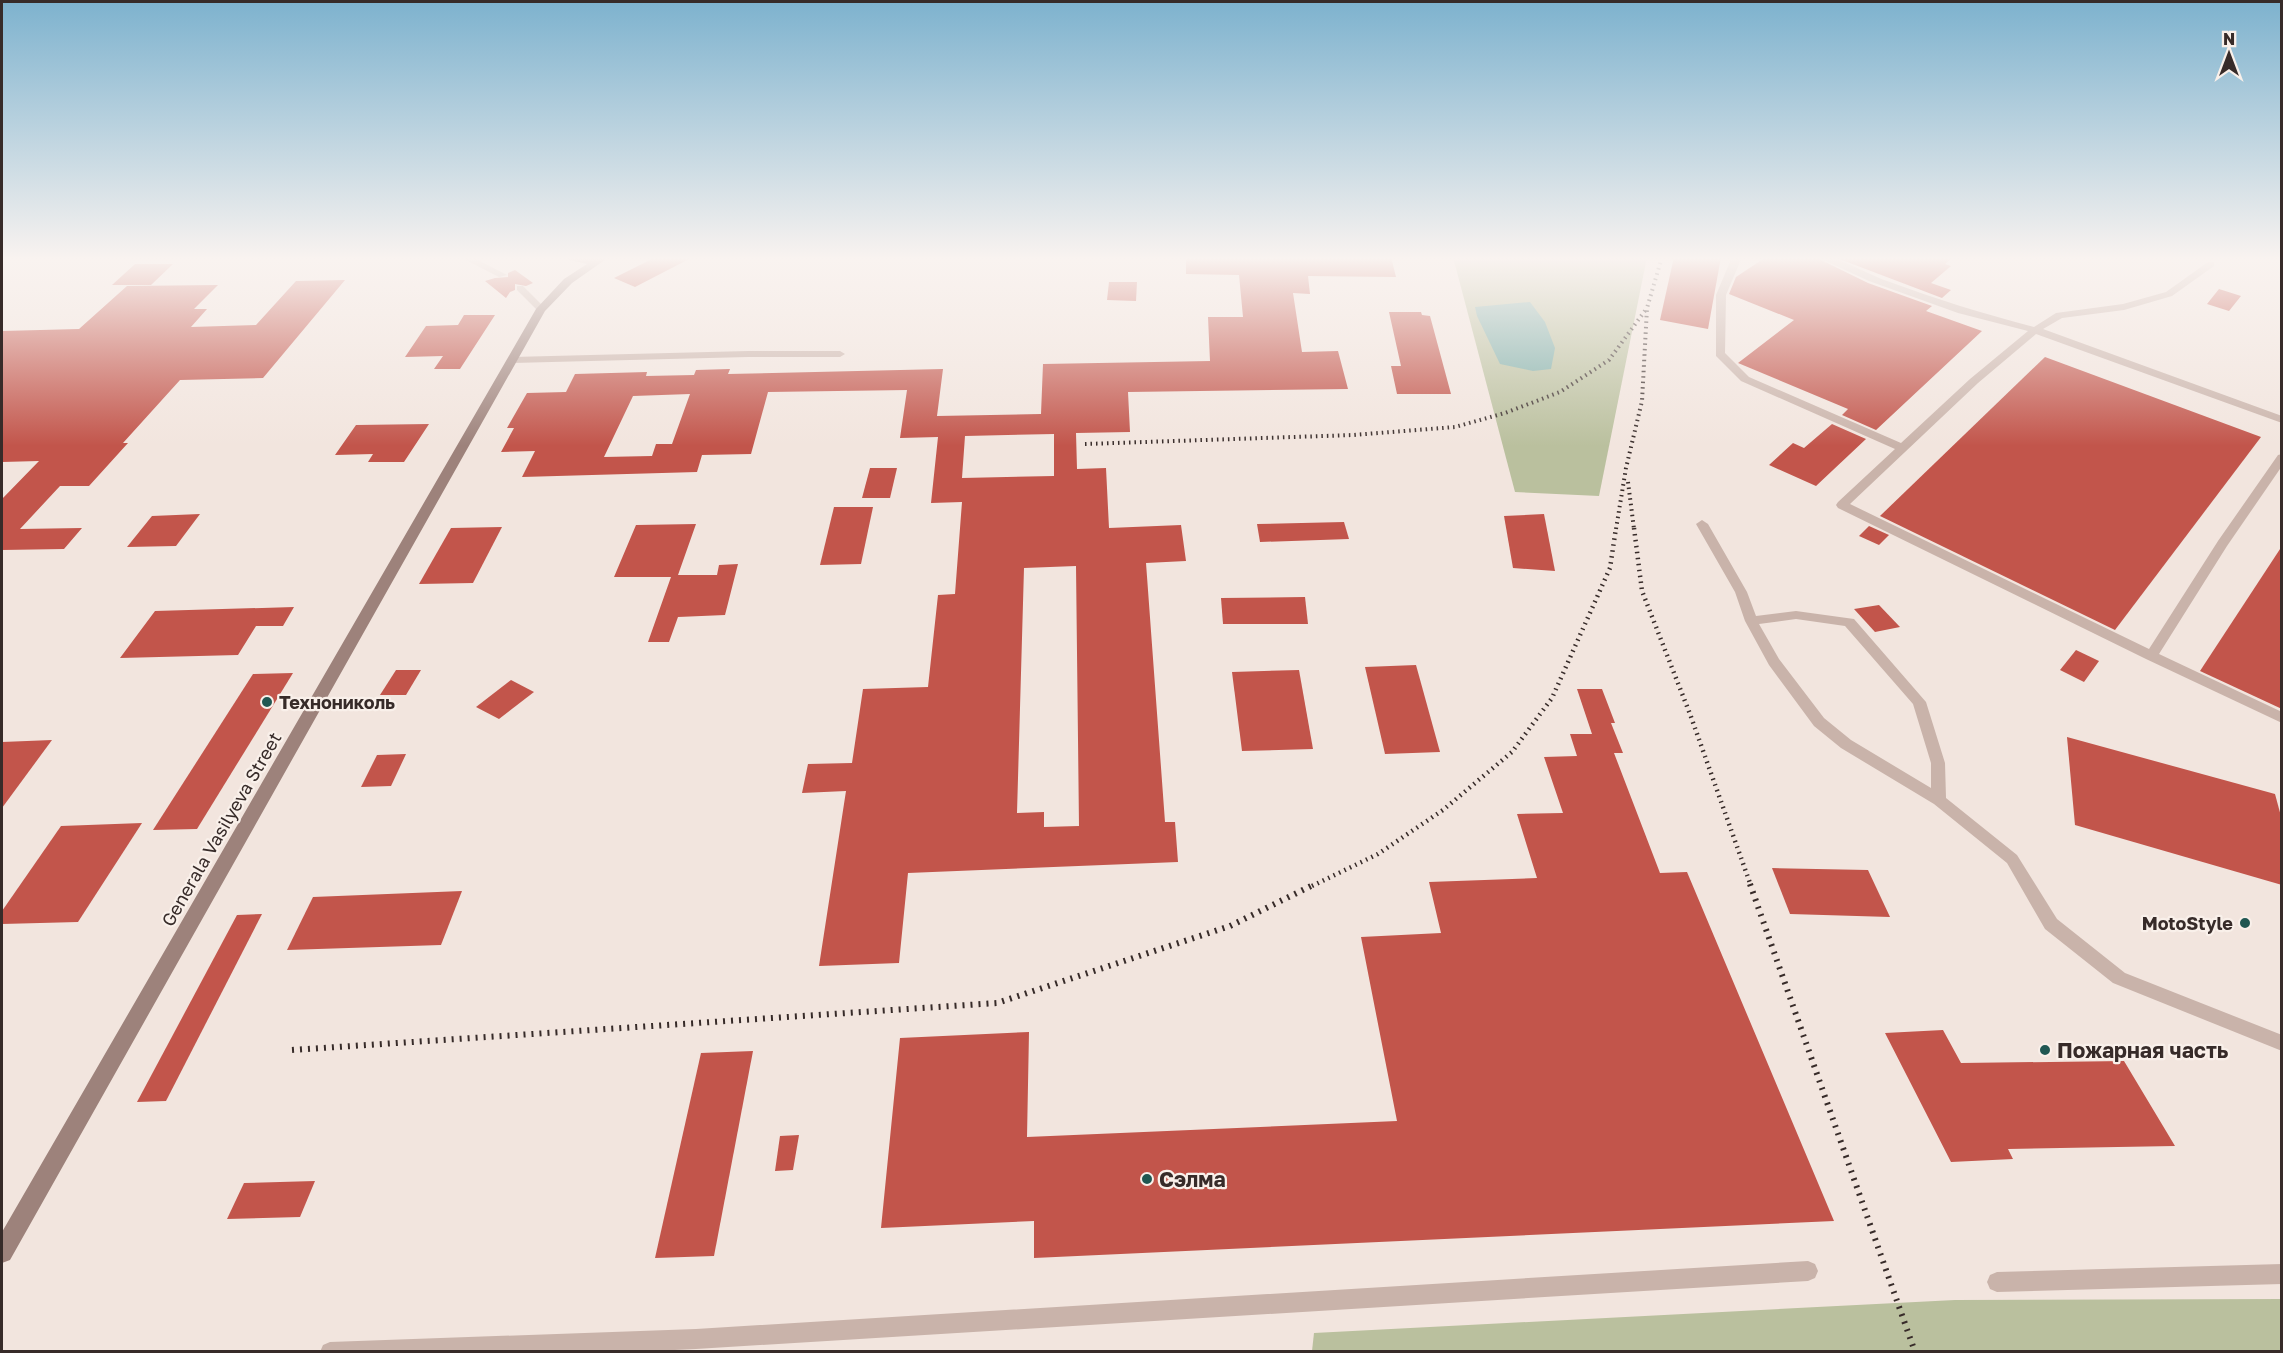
<svg xmlns="http://www.w3.org/2000/svg" width="2283" height="1353" viewBox="0 0 2283 1353" font-family="'Golos Text',sans-serif">
	<rect width="100%" height="100%" fill="#f2e5de"/>
	<g fill="#bac09e">
		<polygon points="1453,257 1647,257 1599,496 1515,492"/>
		<polygon points="2281,1299 2281,1351 1312,1351 1314,1333 1955,1300"/>
	</g>
	<polygon fill="#7daea8" points="1530,302 1545,322 1555,348 1551,369 1533,371 1500,364 1477,316 1475,307"/>
	<g fill="#c2554b" fill-rule="evenodd">
		<polygon points="656,257 693,257 635,287 614,278"/>
		<path d="M1186,257H1391L1396,277L1308,276L1310,294L1293,293L1302,352L1338,351L1348,389L1128,392L1130,432L1076,433L1077,469L1106,468L1109,528L1181,525L1186,561L1146,563L1165,822H1175L1178,862L908,873L899,963L819,966L846,791L802,793L808,764L852,763L863,689L928,687L938,595L955,594L962,502L931,503L938,437L900,438L907,390L768,392L751,454L702,455L697,472L522,477L535,451L501,452L514,428H507L527,393L566,392L575,374L647,372L646,376L694,375L696,370L730,369L728,374L943,369L937,416L1041,414L1043,364L1210,361L1208,317H1243L1239,275L1186,274ZM690,394L672,444H656L652,456L604,457L633,396ZM1054,434V476L962,478L965,436ZM1076,566L1079,826L1044,827V812L1017,813L1024,568Z"/>
		<polygon points="1674,257 1721,257 1708,329 1660,320"/>
		<polygon points="1766,257 1815,257 1868,283 1932,306 1926,311 1982,331 1876,430 1842,415 1848,409 1738,363 1794,320 1729,294 1736,277"/>
		<polygon points="1834,257 1953,257 1945,264 1951,266 1931,283 1951,290 1942,298"/>
		<polygon points="135,264 173,264 151,285 112,285"/>
		<polygon points="515,270 533,283 526,286 515,284 515,290 510,292 506,298 485,281 495,278 508,277 508,273"/>
		<polygon points="345,280 263,378 180,380 123,443 128,443 89,486 60,486 20,529 82,528 64,549 2,550 2,499 39,461 2,462 2,331 79,329 127,286 218,285 194,309 207,309 191,327 256,325 296,281"/>
		<polygon points="1109,282 1137,282 1136,301 1107,300"/>
		<polygon points="2219,289 2241,296 2229,311 2207,304"/>
		<polygon points="1389,312 1421,312 1422,315 1430,316 1451,394 1397,394 1391,366 1401,366"/>
		<polygon points="464,315 495,315 460,369 434,369 443,356 405,357 426,326 458,325"/>
		<polygon points="2045,357 2261,437 2115,630 1880,516"/>
		<polygon points="429,424 404,462 368,462 373,454 335,455 356,425"/>
		<polygon points="1832,424 1866,439 1816,486 1769,465 1793,443 1804,448"/>
		<polygon points="870,468 897,468 890,498 862,498"/>
		<polygon points="834,507 873,507 861,564 820,565"/>
		<polygon points="200,514 176,546 127,547 152,516"/>
		<polygon points="1544,514 1555,571 1513,568 1504,516"/>
		<polygon points="1344,522 1349,539 1260,542 1257,524"/>
		<polygon points="696,524 678,575 717,575 719,565 738,564 725,615 678,617 669,642 648,642 671,577 614,577 636,525"/>
		<polygon points="1869,526 1889,535 1879,545 1859,536"/>
		<polygon points="502,527 473,583 419,584 451,528"/>
		<polygon points="2282,546 2282,709 2200,671"/>
		<polygon points="1305,597 1308,624 1223,624 1221,598"/>
		<polygon points="1879,605 1900,627 1875,632 1854,609"/>
		<polygon points="294,607 283,626 256,626 238,655 120,658 155,611"/>
		<polygon points="2076,650 2099,661 2084,682 2060,670"/>
		<polygon points="1416,665 1440,752 1385,754 1365,667"/>
		<polygon points="396,670 421,670 406,695 380,695"/>
		<polygon points="1299,670 1313,749 1242,751 1232,672"/>
		<polygon points="293,673 197,829 153,830 253,674"/>
		<polygon points="511,680 534,692 499,719 476,707"/>
		<polygon points="1577,689 1602,689 1615,723 1611,723 1623,753 1614,753 1660,873 1687,872 1834,1221 1034,1258 1034,1221 881,1228 900,1038 1029,1032 1027,1137 1397,1121 1361,937 1441,933 1429,882 1537,878 1517,814 1563,813 1544,757 1577,756 1570,734 1592,734"/>
		<polygon points="2067,737 2275,794 2282,820 2282,885 2075,825"/>
		<polygon points="52,740 2,808 2,742"/>
		<polygon points="406,754 391,786 361,787 377,755"/>
		<polygon points="142,823 78,922 2,924 2,911 61,826"/>
		<polygon points="1772,868 1868,870 1890,917 1790,914"/>
		<polygon points="462,891 441,945 287,950 313,897"/>
		<polygon points="262,914 166,1101 137,1102 237,915"/>
		<polygon points="1943,1030 1961,1063 2124,1061 2175,1146 2008,1149 2013,1159 1951,1162 1885,1033"/>
		<polygon points="753,1051 714,1256 655,1258 701,1053"/>
		<polygon points="799,1135 793,1170 775,1171 780,1136"/>
		<polygon points="315,1181 300,1217 227,1219 244,1183"/>
	</g>
	<g fill="none" stroke-linecap="round" stroke-linejoin="round">
		<g fill="#c9b3aa" fill-rule="evenodd">
			<polygon points="460,257 472,257 507,275 499,277"/>
			<path d="M1732,257H1742L1726,295L1725,353L1749,377L1901,443L1970,379L2028,331L1958,313L1869,281L1817,257C1841,257 1865,273 1887,281C1936,299 1984,314 2034,327L2056,313L2123,304L2166,292L2208,262H2214V266L2172,296L2124,310L2062,318L2043,329L2282,416V423L2036,334L1978,383L1850,504L2149,649L2218,541L2278,455L2282,454V466L2227,546L2159,654L2282,712V723L2146,659L1838,508L1836,505L1838,502L1895,449L1741,381L1716,356V295Z"/>
			<polygon points="517,286 523,286 544,307 544,311 538,311 517,290"/>
			<polygon points="748,351 840,351 845,354 840,357 748,357 512,363 507,360 512,357"/>
			<path d="M1702,520L1708,524L1747,592L1756,616L1796,611L1854,619L1926,702L1945,763L1946,798L2017,855L2057,919L2125,973L2282,1035V1051L2113,983L2045,929L2007,863L1934,804L1841,748L1814,726L1769,665L1745,621L1735,592L1696,524ZM1796,619L1845,626L1913,704L1931,763V788L1851,740L1824,718L1779,659L1759,624Z"/>
			<polygon points="1808,1261 1815,1264 1818,1271 1815,1278 1808,1281 696,1349 632,1352 320,1352 323,1345 330,1342 696,1329"/>
			<polygon points="2282,1264 2282,1284 1997,1292 1990,1289 1987,1282 1990,1275 1997,1272"/>
		</g>
		<polygon fill="#9d827b" fill-rule="evenodd" points="557,257 594,259 609,257 572,283 545,311 10,1260 2,1263 2,1232 536,309 564,279 587,264"/>
		<g stroke="#372b29" stroke-width="4" stroke-dasharray="1.5 4" stroke-linecap="butt">
			<polyline points="1085,444 1353,435 1455,427 1505,413 1560,392 1609,360 1647,308"/>
			<polyline points="1628,482 1634,529"/>
			<polyline points="1616,529 1626,468 1642,401 1647,308 1662,257"/>
		</g>
		<g stroke="#372b29" stroke-width="4.5" stroke-dasharray="1.5 4.5" stroke-linecap="butt">
			<polyline points="1634,528 1642,591 1690,714 1751,886"/>
			<polyline points="1312,886 1378,854 1443,810 1512,752 1552,698 1610,568 1616,528"/>
		</g>
		<g stroke="#372b29" stroke-width="6" stroke-dasharray="2 6" stroke-linecap="butt">
			<polyline points="1750,884 1915,1352"/>
			<polyline points="292,1050 997,1003 1230,926 1315,884"/>
		</g>
	</g>
	<linearGradient id="sky" x2="0" y2="1"><stop stop-color="#7db2ce"/><stop offset="0.58" stop-color="#f9f3f0"/><stop offset="1" stop-color="#f9f3f0" stop-opacity="0"/></linearGradient>
	<rect width="2283" height="446" fill="url(#sky)"/>
	<g fill="#205752" stroke="#f9f0ea" stroke-width="2">
		<circle cx="267" cy="702" r="6"/>
		<circle cx="2245" cy="923" r="6"/>
		<circle cx="2045" cy="1050" r="6"/>
		<circle cx="1147" cy="1179" r="6"/>
	</g>
	<g text-anchor="middle" dominant-baseline="central" stroke-width="4.5" stroke-linejoin="round" paint-order="stroke">
		<g font-size="18" font-weight="bold" fill="#372b29" stroke="#f9f0ea" text-anchor="start">
			<text x="279" y="702">Технониколь</text>
			<text x="2233" y="923" text-anchor="end">MotoStyle</text>
		</g>
		<g font-size="18" fill="#372b29" stroke="#f9f0ea">
			<text transform="translate(221 829) rotate(-60)">Generala Vasilyeva Street</text>
		</g>
		<g font-size="21" font-weight="bold" fill="#372b29" stroke="#f9f0ea" text-anchor="start">
			<text x="2057" y="1050">Пожарная часть</text>
			<text x="1159" y="1179">Сэлма</text>
		</g>
	</g>
	<rect width="2283" height="1353" fill="none" stroke="#372b29" stroke-width="6"/>
	<g transform="translate(2229 54)" stroke="#f9f0ea" stroke-width="4.5" paint-order="stroke">
	<path d="M0-4.5L10 22L0 15L-10 22Z" fill="#372b29"/>
	<text y="-9" font-size="16" font-weight="bold" text-anchor="middle" fill="#372b29">N</text>
	</g>
</svg>
